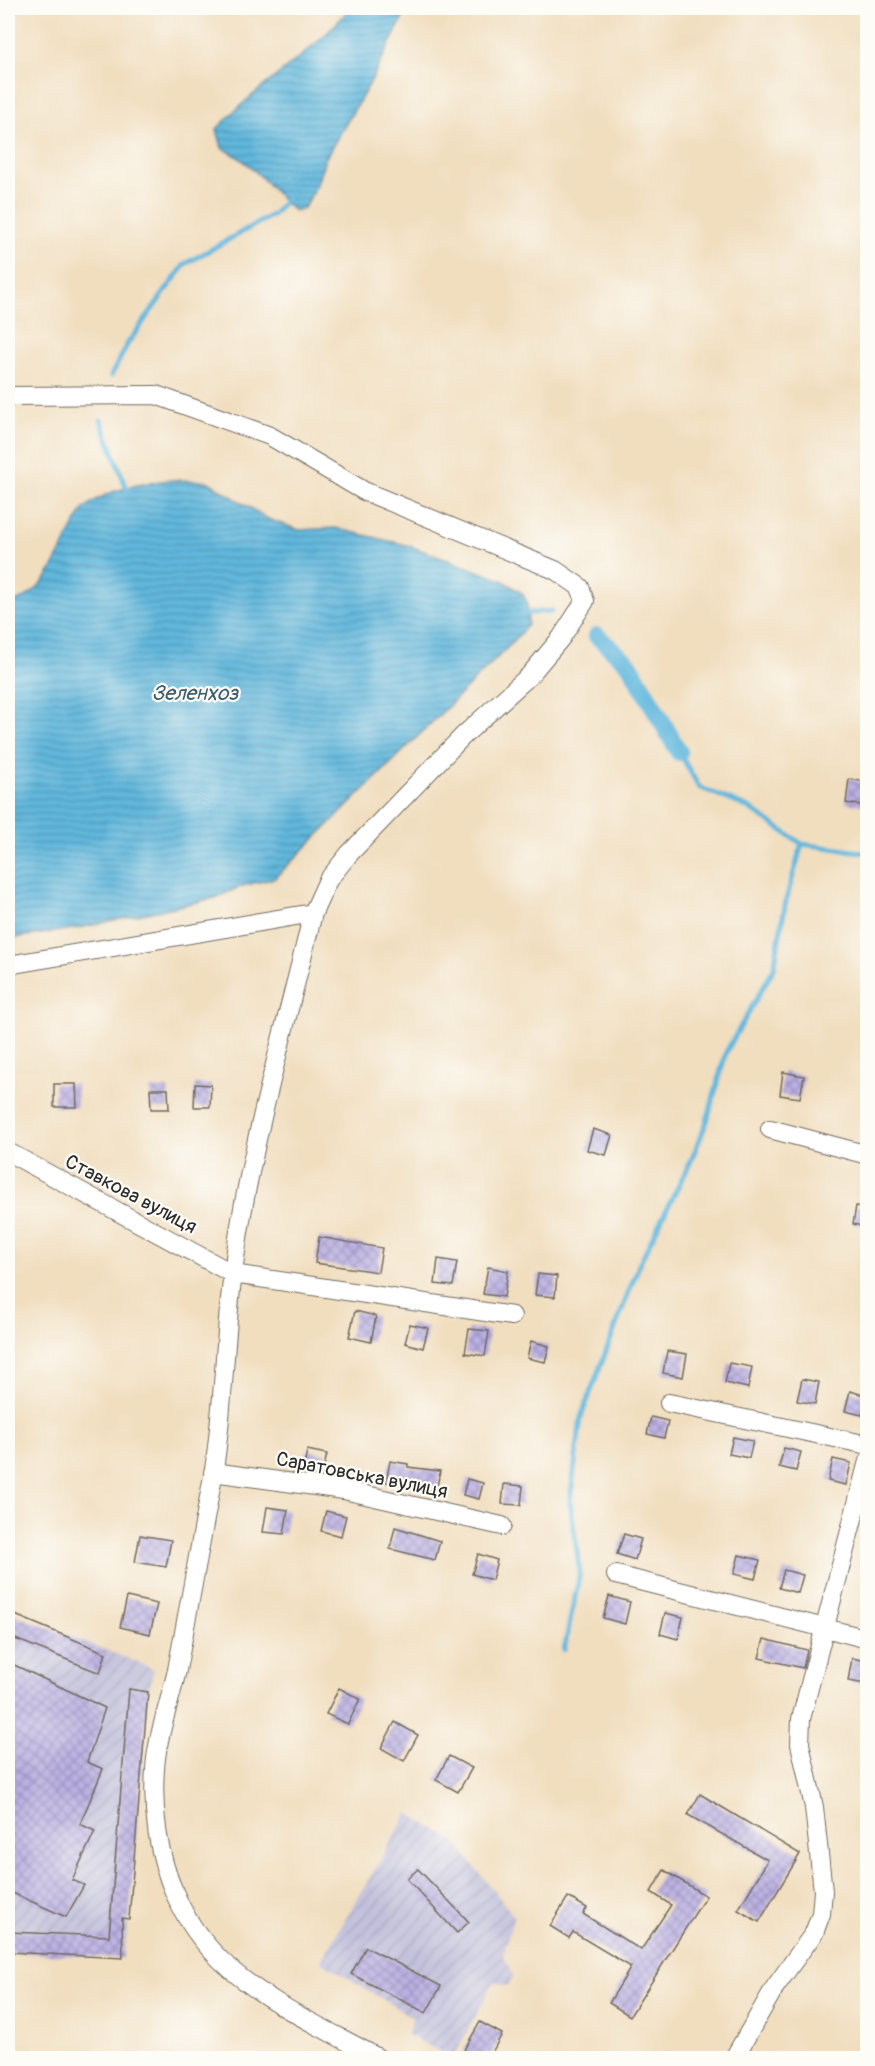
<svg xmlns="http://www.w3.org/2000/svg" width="875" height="2066" viewBox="0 0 875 2066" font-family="Pangolin,sans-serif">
	<defs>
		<pattern id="industrial-furrows" width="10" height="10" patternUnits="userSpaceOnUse" patternTransform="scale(1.5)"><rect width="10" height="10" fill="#c3c1db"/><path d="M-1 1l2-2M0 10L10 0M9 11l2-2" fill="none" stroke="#a8a6bc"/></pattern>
		<pattern id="water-rules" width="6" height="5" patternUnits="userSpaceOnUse" patternTransform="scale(1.5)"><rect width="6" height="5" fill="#61b7dd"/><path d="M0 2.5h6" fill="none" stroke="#5095b3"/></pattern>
		<pattern id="building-cross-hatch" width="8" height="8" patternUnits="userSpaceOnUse" patternTransform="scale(1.5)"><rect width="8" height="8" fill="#bbb0e3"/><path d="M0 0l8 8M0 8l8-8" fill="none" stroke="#988fb8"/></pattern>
	</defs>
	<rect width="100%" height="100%" fill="#fdfcf7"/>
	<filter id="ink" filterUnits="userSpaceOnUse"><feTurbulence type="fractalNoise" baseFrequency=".0167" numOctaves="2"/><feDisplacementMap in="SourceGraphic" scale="12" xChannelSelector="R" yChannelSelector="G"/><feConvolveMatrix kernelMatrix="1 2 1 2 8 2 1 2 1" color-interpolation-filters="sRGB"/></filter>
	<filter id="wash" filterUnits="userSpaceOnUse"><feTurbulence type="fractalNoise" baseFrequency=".008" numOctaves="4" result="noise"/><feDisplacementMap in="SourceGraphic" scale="24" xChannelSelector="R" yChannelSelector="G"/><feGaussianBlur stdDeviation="1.35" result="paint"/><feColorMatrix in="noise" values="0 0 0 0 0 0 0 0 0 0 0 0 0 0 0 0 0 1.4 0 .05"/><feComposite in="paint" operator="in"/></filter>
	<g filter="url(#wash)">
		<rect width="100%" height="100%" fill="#f1debf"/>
		<g fill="url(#industrial-furrows)">
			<polygon points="8,1612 154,1669 148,1692 129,1919 123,1958 8,1952"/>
			<polygon points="408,1813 454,1841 514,1916 503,1956 514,1976 507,1986 494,1982 453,2058 407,2035 413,2018 321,1961"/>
		</g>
		<g fill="url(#water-rules)" stroke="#467184" stroke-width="1.5">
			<path d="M350,8H408L369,85L326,157L316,187L304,208L294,211C270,189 252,161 222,148L217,129C258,84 312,55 350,8Z"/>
			<path d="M169,480L207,481L268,519L299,530L335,528L410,546L502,580L522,593L527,602L528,625L509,646L275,878L242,886L215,898L79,928L8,939V604C48,594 56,559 74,526C77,520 81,511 86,507C110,488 140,484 169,480Z"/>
		</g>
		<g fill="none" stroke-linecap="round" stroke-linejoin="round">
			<g stroke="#61b7dd" stroke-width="5">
				<polyline points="111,376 128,343 185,264 274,214 287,198"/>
				<polyline points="101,420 128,492"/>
				<polyline points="521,614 552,611"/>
				<polyline points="679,752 699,787 749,808 802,844 868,853"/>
				<polyline points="564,1650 580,1573 570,1502 581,1417 641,1260 690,1163 707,1121 726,1052 774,968 786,900 802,844"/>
				<polyline points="859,2058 868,2031"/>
			</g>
			<polyline stroke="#61b7dd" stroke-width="18" points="597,636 630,665 679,752"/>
		</g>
		<g id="blocks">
			<g fill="url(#building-cross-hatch)">
				<polygon points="849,779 867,782 867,806 846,803"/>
				<polygon points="783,1072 804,1076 800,1098 780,1095"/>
				<polygon points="54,1084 76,1084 77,1107 54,1107"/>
				<polygon points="195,1084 211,1085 210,1107 194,1107"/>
				<polygon points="150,1089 168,1089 169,1109 151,1109"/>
				<polygon points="593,1129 612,1135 606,1155 587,1150"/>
				<polygon points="856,1206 867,1208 867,1227 853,1224"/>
				<polygon points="319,1237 382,1248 378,1272 315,1263"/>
				<polygon points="438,1259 457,1262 453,1286 435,1284"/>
				<polygon points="488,1267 508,1271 504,1297 483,1294"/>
				<polygon points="538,1274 557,1276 555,1297 535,1295"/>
				<polygon points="355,1311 376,1316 371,1342 349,1337"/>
				<polygon points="410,1324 428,1328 423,1348 405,1343"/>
				<polygon points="469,1329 489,1331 485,1356 465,1353"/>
				<polygon points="531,1341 549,1346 545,1362 527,1358"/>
				<polygon points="667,1351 687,1354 683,1377 663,1373"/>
				<polygon points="729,1363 752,1367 748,1388 725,1383"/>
				<polygon points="802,1379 819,1382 815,1404 797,1401"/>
				<polygon points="850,1391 867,1396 862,1415 845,1411"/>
				<polygon points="651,1417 668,1421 664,1438 647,1434"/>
				<polygon points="733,1437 753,1441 749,1458 729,1454"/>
				<polygon points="784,1448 801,1452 796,1471 779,1467"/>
				<polygon points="307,1450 327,1454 323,1471 304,1467"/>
				<polygon points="833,1459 851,1463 846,1485 828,1481"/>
				<polygon points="390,1461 408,1464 408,1467 440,1471 436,1492 386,1482"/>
				<polygon points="467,1479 483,1483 479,1499 463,1495"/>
				<polygon points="504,1484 523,1486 521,1505 502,1504"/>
				<polygon points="267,1507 288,1510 284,1534 263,1532"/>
				<polygon points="326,1511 346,1516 341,1536 321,1531"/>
				<polygon points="395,1527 440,1541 435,1560 390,1549"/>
				<polygon points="624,1534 641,1539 635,1560 617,1554"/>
				<polygon points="140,1535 171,1540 166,1567 135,1562"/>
				<polygon points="478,1554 497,1560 492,1580 472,1574"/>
				<polygon points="739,1555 760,1560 755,1579 734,1574"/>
				<polygon points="784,1570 803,1575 798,1593 779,1588"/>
				<polygon points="609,1596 630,1602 625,1624 603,1618"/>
				<polygon points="127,1597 157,1604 150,1634 120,1627"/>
				<polygon points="8,1612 106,1653 100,1673 8,1636"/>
				<polygon points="665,1613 683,1617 678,1639 660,1634"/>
				<polygon points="764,1639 807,1650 803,1668 759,1658"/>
				<polygon points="852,1658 867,1661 866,1684 848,1681"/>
				<polygon points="8,1662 105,1708 87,1762 103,1769 80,1824 95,1831 72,1880 84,1885 66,1917 8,1891"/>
				<polygon points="339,1688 360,1699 348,1724 326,1714"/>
				<polygon points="129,1689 148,1692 129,1919 122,1918 123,1958 8,1952 8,1932 109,1936"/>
				<polygon points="395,1722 418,1735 404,1761 381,1748"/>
				<polygon points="449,1756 472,1768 458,1792 436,1780"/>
				<polygon points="700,1794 800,1854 759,1922 738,1910 768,1860 688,1815"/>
				<polygon points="418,1869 469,1922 457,1933 407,1879"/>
				<polygon points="664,1870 706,1896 630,2016 609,2003 631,1967 573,1932 569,1938 550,1926 568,1897 587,1908 583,1914 641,1950 671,1905 651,1892"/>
				<polygon points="366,1947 441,1986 426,2013 351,1974"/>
				<polygon points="480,2022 502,2034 489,2058 480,2058 464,2050"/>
			</g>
		</g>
	</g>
	<g filter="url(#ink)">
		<use href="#blocks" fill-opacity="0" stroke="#706a5f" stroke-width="1.5"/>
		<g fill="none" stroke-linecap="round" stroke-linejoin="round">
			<defs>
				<g id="minor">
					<path d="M8,396L156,395L270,436L364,491L555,570L580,587L585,601L561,638L529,676L463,736L349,854L328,880L313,913C285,1030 248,1153 233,1273C224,1340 224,1408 213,1476C201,1541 189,1605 177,1670C170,1702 157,1736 155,1769C152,1811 158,1856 175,1894C211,1981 301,2015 378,2058"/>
					<polyline points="8,965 313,913"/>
					<polyline points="770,1129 868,1155"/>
					<polyline points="8,1152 233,1274 512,1316"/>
					<polyline points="669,1403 868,1445"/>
					<polyline points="213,1472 344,1490 502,1526"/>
					<polyline points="616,1575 868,1639"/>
					<polyline points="734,2058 775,1987 814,1933 821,1914 823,1891 814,1807 800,1744 801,1719 868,1461"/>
				</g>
			</defs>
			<use href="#minor" stroke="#706a5f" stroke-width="20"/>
			<use href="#minor" stroke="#fff" stroke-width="18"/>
		</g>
	</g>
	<g text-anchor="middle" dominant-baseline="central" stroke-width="4.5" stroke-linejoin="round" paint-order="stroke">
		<g font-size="20" fill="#2b2b2b" stroke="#fdfcf7">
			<text transform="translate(131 1194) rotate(28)">Ставкова вулиця</text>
			<text transform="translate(362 1475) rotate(11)">Саратовська вулиця</text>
		</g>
		<g font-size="21" font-style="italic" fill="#3e5c69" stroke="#fdfcf7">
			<text x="195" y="693">Зеленхоз</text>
		</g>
	</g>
	<rect width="875" height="2066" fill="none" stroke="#fdfcf7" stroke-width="30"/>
</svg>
